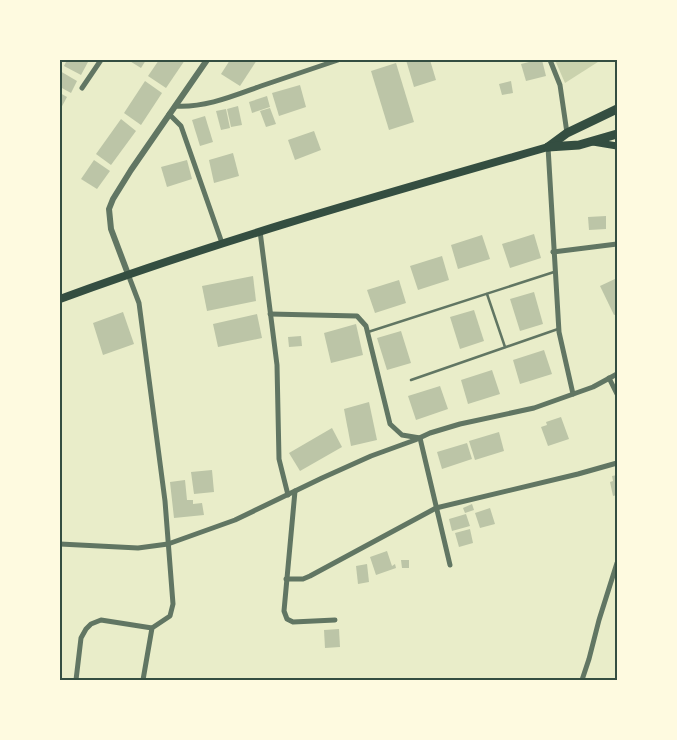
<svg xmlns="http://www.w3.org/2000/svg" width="677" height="740" viewBox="0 0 677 740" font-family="'Golos Text',sans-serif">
	<rect width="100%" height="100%" fill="#e9edc9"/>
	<polygon fill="#cad2ad" points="555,60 601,60 565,83"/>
	<g fill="#bcc5a7">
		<polygon points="67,60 84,60 88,62 81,75 64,66"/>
		<polygon points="128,60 146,60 141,68"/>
		<polygon points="159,60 185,60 166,88 148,76"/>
		<polygon points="230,60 257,60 240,86 221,74"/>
		<polygon points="406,60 430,60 436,80 414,87"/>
		<polygon points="537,60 542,60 546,76 526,81 521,64"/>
		<polygon points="396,63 414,122 389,130 371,71"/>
		<polygon points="60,71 77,81 71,93 60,87"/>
		<polygon points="145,81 162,93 141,125 124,113"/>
		<polygon points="511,81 513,93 502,95 499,84"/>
		<polygon points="300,85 306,107 279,116 272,93"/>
		<polygon points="60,93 67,97 60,110"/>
		<polygon points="267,96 270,107 252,113 249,102"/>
		<polygon points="238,106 242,125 231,127 227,109"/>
		<polygon points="270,108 276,124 266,127 260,111"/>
		<polygon points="226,109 230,128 221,130 216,111"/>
		<polygon points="205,116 213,142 200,146 192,120"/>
		<polygon points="121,119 136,131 111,165 96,154"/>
		<polygon points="314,131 321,150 295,160 288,140"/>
		<polygon points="233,153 239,176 214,183 209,160"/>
		<polygon points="94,160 110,171 97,189 81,179"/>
		<polygon points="187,160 192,179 167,187 161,167"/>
		<polygon points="606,216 606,229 589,230 588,217"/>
		<polygon points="534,234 541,258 510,268 502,244"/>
		<polygon points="482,235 490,259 458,269 451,245"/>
		<polygon points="442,256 449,280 418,290 410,266"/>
		<polygon points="253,276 256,301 207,311 202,286"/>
		<polygon points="617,278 617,314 614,315 600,286"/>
		<polygon points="399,280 406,303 375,313 367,290"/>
		<polygon points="534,292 543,324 520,331 510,299"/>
		<polygon points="474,310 484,341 460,349 450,317"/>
		<polygon points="123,312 134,344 103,355 93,323"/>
		<polygon points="257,314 262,338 218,347 213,324"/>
		<polygon points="356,324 363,355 331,363 324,333"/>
		<polygon points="401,331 411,363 387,370 377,338"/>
		<polygon points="301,336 302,346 289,347 288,337"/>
		<polygon points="544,350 552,374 520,384 513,360"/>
		<polygon points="492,370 500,394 468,404 461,380"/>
		<polygon points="440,386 448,409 416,420 408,396"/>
		<polygon points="369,402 377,440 351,446 344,409"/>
		<polygon points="561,417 569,439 548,446 541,427 547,425 546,422"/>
		<polygon points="332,428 342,447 300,471 289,453"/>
		<polygon points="499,432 504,451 475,460 469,441"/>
		<polygon points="467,443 472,459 442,469 437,452"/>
		<polygon points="212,470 214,492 194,494 191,472"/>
		<polygon points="617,475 617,495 613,496 610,482 613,481 612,476"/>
		<polygon points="185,480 187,500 193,500 193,504 202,503 204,515 174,518 170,482"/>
		<polygon points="472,504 474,510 465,513 463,508"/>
		<polygon points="490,508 495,524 480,528 475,513"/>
		<polygon points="466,514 470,526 452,531 449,519"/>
		<polygon points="470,529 473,543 459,547 455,533"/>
		<polygon points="387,551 392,566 395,564 396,568 376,575 370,557"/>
		<polygon points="401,560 409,560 409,568 402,568"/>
		<polygon points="367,564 369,582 358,584 356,566"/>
		<polygon points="339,629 340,647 325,648 324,630"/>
	</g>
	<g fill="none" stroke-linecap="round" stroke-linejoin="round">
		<g stroke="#617663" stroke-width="2.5">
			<polyline points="487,294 505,347"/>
			<polyline points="368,332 554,272"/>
			<polyline points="411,380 558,329"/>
		</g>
		<g stroke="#617663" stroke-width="5">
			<polyline points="550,60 560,85 567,133"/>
			<polyline points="82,88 101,60"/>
			<path d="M175,106C205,108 233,96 261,86C287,77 312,69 338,60"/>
			<polyline points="169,114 181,126 222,243"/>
			<polyline points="548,147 559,332 573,394"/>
			<polyline points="260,231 277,365 279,459 288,495"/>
			<polyline points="553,252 617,244"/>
			<polyline points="128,274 139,303 165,501 173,604 170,616 152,628 143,680"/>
			<polyline points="270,314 357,316 366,326 390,424 402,435 420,438 450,565"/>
			<polyline points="609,378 617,394"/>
			<polyline points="295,491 284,611 287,619 293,622 335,620"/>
			<polyline points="60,544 138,548 168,544 235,520 322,478 371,456 415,440 430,433 460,424 534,408 593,387 617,374"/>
			<polyline points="286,579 303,579 310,576 436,508 578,474 617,463"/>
			<polyline points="76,680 81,638 86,629 91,624 101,620 152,628"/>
			<polyline points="582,680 589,659 599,620 617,563"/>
		</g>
		<polyline stroke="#617663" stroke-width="6" points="128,274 111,229 109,209 113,199 131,170 207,60"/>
		<polyline stroke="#344e41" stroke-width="7" points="593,142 617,146"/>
		<path stroke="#344e41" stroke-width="8" d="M60,299C220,240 384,194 548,147"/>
		<g stroke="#344e41" stroke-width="9">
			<polyline points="548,147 567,133 617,109"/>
			<polyline points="548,147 579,145 617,134"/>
		</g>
	</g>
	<rect width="677" height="740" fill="none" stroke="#fefae0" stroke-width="122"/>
	<rect x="61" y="61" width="555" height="618" fill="none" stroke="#344e41" stroke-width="2"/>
</svg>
